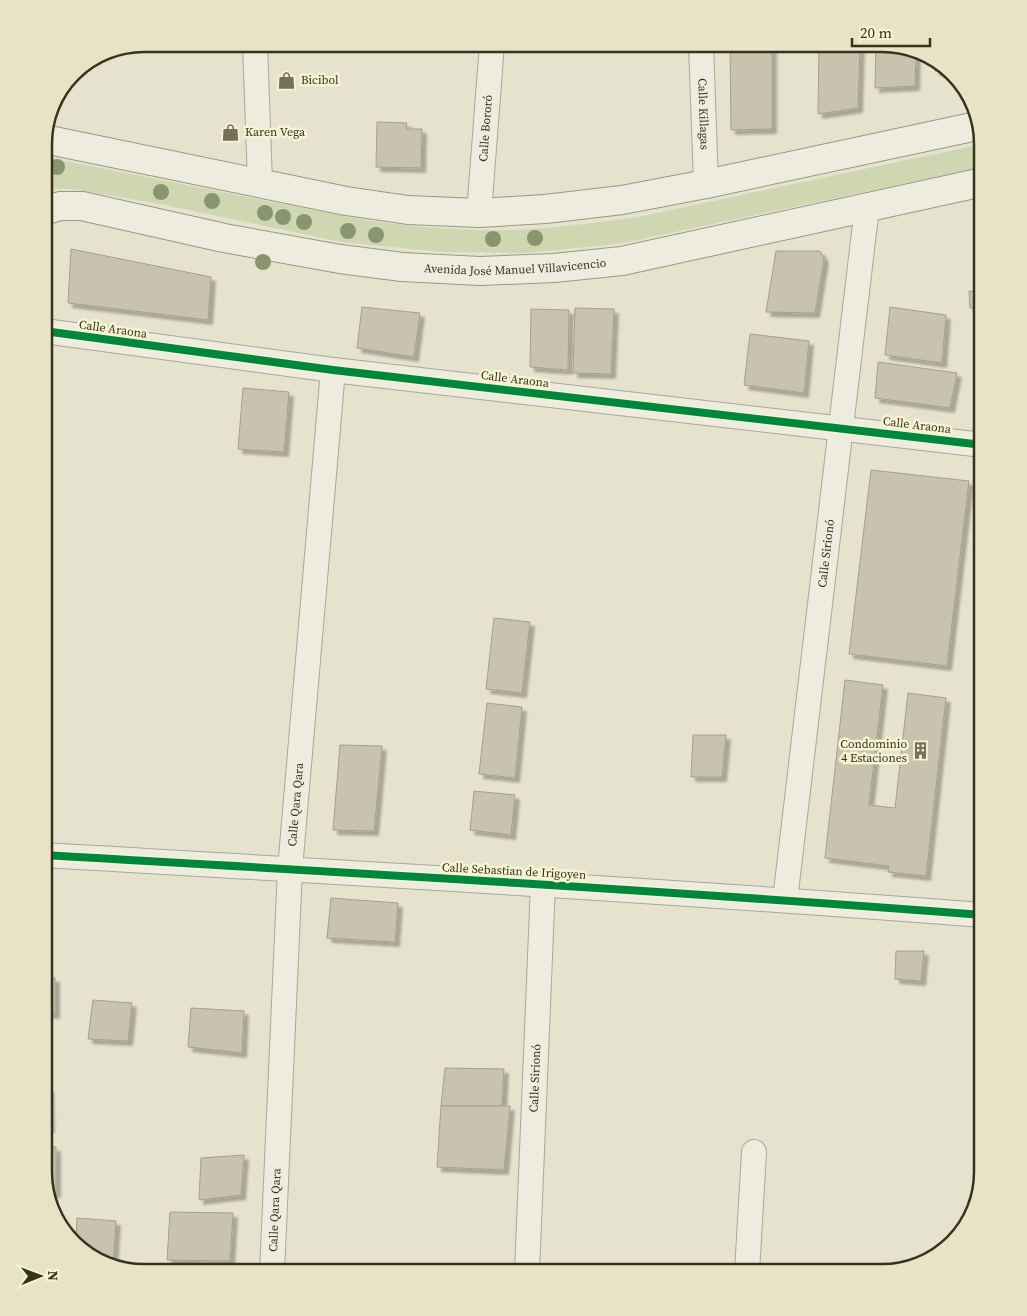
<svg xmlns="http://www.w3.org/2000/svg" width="1027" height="1316" viewBox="0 0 1027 1316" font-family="'Source Serif 4',serif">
	<defs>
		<filter id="shadow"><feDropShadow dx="4.5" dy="4.5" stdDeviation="1" flood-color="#0004"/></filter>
	</defs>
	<rect width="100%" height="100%" fill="#e5e3cd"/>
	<path fill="#ced7af" d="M983,144V167L618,244L525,253L442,252L342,242L160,204L72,189H55L44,192V157L353,218C395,225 436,229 478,230C530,232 586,224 638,217Z"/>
	<g fill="#c9c2ae" stroke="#a59f8c" filter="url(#shadow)">
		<polygon points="730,44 772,44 772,129 731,130"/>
		<polygon points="819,44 860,44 858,108 818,114"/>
		<polygon points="876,44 889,44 916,52 915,86 875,88"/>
		<polygon points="936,60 947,71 935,71"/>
		<polygon points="377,122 407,123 406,129 422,129 421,168 376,167"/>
		<polygon points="71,249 211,277 208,320 68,303"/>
		<polygon points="776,251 820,251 824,259 815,313 766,312"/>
		<polygon points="969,291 983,292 983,309 970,308"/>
		<polygon points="362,307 420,313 414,357 357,348"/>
		<polygon points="890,307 946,315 942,363 885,355"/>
		<polygon points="575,308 614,309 611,374 573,373"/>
		<polygon points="531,309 569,310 568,370 530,367"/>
		<polygon points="750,334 809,341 804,393 744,385"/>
		<polygon points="878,362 957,373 950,408 875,398"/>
		<polygon points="243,388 289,392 284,452 238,449"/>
		<polygon points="871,470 969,481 947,666 849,654"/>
		<polygon points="494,618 530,622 522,693 486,689"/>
		<polygon points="845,680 883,685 869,805 895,808 908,693 946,698 926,876 888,872 889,866 825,858"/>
		<polygon points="487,703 522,707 515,778 479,774"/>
		<polygon points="693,735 726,735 722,777 691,777"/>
		<polygon points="340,745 382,746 374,831 333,830"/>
		<polygon points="474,791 515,795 511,835 470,830"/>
		<polygon points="331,898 398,903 395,942 327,938"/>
		<polygon points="896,951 924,951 921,981 895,979"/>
		<polygon points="44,977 55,978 55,1014 44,1013"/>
		<polygon points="93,1000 132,1003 128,1041 88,1039"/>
		<polygon points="191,1008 244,1011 242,1053 188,1047"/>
		<polygon points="445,1068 504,1069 502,1106 441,1106"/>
		<polygon points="44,1088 49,1088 50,1128 44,1128"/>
		<polygon points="441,1106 510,1106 504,1170 437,1167"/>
		<polygon points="44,1147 56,1147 56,1193 50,1193 44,1171"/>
		<polygon points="244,1155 241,1195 199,1200 201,1158"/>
		<polygon points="170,1212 233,1213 230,1261 167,1260"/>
		<polygon points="77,1218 116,1221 113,1264 94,1259 76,1242"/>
	</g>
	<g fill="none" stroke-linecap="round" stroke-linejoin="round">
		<defs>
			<g id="minor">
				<polyline points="255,44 260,183"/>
				<path id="s1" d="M701,44L706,184"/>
				<path id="s2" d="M479,213L492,44"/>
				<polyline points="44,331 333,370 983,445"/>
				<path d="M44,855C357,873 670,891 983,915"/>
				<path id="s3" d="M785,900L867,207"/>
				<path id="s4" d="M272,1272L290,869L333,370"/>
				<path id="s5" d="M527,1272L543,884"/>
				<polyline points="747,1272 754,1152"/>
			</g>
			<g id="secondary">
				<polyline points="44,139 346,201 408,210 479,213 545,209 622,200 706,184 977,126"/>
				<path id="s6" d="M44,211L60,206H82L224,238L340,259L402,267L480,271L554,268L622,261L983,182"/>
			</g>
		</defs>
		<use href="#minor" stroke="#aaa797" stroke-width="26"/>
		<use href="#secondary" stroke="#9a9786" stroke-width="30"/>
		<use href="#minor" stroke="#edecdf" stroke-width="24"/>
		<use href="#secondary" stroke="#edecdf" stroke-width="28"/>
		<defs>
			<g id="cycleway">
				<polyline points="44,331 333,370 983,445"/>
				<path d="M44,855C357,873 670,891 983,915"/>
			</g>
		</defs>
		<use href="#cycleway" stroke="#f6f4d3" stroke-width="11"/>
		<use href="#cycleway" stroke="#00873e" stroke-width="8"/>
	</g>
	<g fill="#8a9570">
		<circle cx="57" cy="167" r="8"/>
		<circle cx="161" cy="192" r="8"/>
		<circle cx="212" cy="201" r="8"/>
		<circle cx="265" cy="213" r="8"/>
		<circle cx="283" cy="217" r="8"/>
		<circle cx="304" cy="222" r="8"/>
		<circle cx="348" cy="231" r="8"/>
		<circle cx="376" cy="235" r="8"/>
		<circle cx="535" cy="238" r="8"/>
		<circle cx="493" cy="239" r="8"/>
		<circle cx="263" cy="262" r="8"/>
	</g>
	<defs>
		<symbol id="shop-bare" viewBox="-9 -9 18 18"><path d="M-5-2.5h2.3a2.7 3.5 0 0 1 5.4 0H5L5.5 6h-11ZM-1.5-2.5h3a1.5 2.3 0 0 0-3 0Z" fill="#756f5b" stroke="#f6f4d3" stroke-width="2.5" paint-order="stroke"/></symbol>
		<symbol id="building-bare" viewBox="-9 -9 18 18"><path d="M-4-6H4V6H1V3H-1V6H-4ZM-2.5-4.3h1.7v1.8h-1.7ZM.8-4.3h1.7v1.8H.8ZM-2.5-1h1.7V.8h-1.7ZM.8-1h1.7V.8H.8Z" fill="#756f5b" stroke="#f6f4d3" stroke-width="2.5" paint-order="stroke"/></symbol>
	</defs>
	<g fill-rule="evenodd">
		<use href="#shop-bare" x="274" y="68" width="25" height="25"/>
		<use href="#shop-bare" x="218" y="120" width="25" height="25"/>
		<use href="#building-bare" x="908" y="738" width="25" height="25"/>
	</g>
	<g text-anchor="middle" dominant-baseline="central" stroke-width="5" stroke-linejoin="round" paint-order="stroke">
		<g font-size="12" fill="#39311e" stroke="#f6f4d3" text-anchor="start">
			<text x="301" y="80">Bicibol</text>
			<text x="245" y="132">Karen Vega</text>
			<text x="907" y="744" text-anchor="end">Condominio<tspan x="907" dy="14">4 Estaciones</tspan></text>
		</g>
		<g font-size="12" fill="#39311e" stroke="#f6f4d3">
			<text stroke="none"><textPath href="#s1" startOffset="70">Calle Killagas</textPath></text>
			<text stroke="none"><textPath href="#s2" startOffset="85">Calle Bororó</textPath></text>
			<text stroke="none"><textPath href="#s6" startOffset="478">Avenida José Manuel Villavicencio</textPath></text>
			<text transform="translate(113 329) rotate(8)">Calle Araona</text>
			<text transform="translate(515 379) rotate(7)">Calle Araona</text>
			<text transform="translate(917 425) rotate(7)">Calle Araona</text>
			<text stroke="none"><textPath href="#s3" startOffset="349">Calle Sirionó</textPath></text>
			<text stroke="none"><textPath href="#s4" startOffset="468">Calle Qara Qara</textPath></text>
			<text transform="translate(514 871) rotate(3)">Calle Sebastian de Irigoyen</text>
			<text stroke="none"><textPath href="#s5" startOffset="194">Calle Sirionó</textPath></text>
			<text stroke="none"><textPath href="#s4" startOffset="62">Calle Qara Qara</textPath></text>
		</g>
	</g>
	<path d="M0 0H1027V1316H0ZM144 52H882A92 92 0 0 1 974 144V1172A92 92 0 0 1 882 1264H144A92 92 0 0 1 52 1172V144A92 92 0 0 1 144 52Z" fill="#e7e4c5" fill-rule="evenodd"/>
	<path fill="none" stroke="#39311e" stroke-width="2.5" d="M144 52H882A92 92 0 0 1 974 144V1172A92 92 0 0 1 882 1264H144A92 92 0 0 1 52 1172V144A92 92 0 0 1 144 52Z"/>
	<g transform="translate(40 1276) rotate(89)" stroke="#f6f4d3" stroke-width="4" paint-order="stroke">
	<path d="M0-4L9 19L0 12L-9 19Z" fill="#39311e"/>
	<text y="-8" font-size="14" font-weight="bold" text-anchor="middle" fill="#39311e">N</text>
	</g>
	<path d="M852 38v8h78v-8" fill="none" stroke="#39311e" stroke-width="2.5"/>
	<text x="860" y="38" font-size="15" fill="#39311e" stroke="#f6f4d3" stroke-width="4" paint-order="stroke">20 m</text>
</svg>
